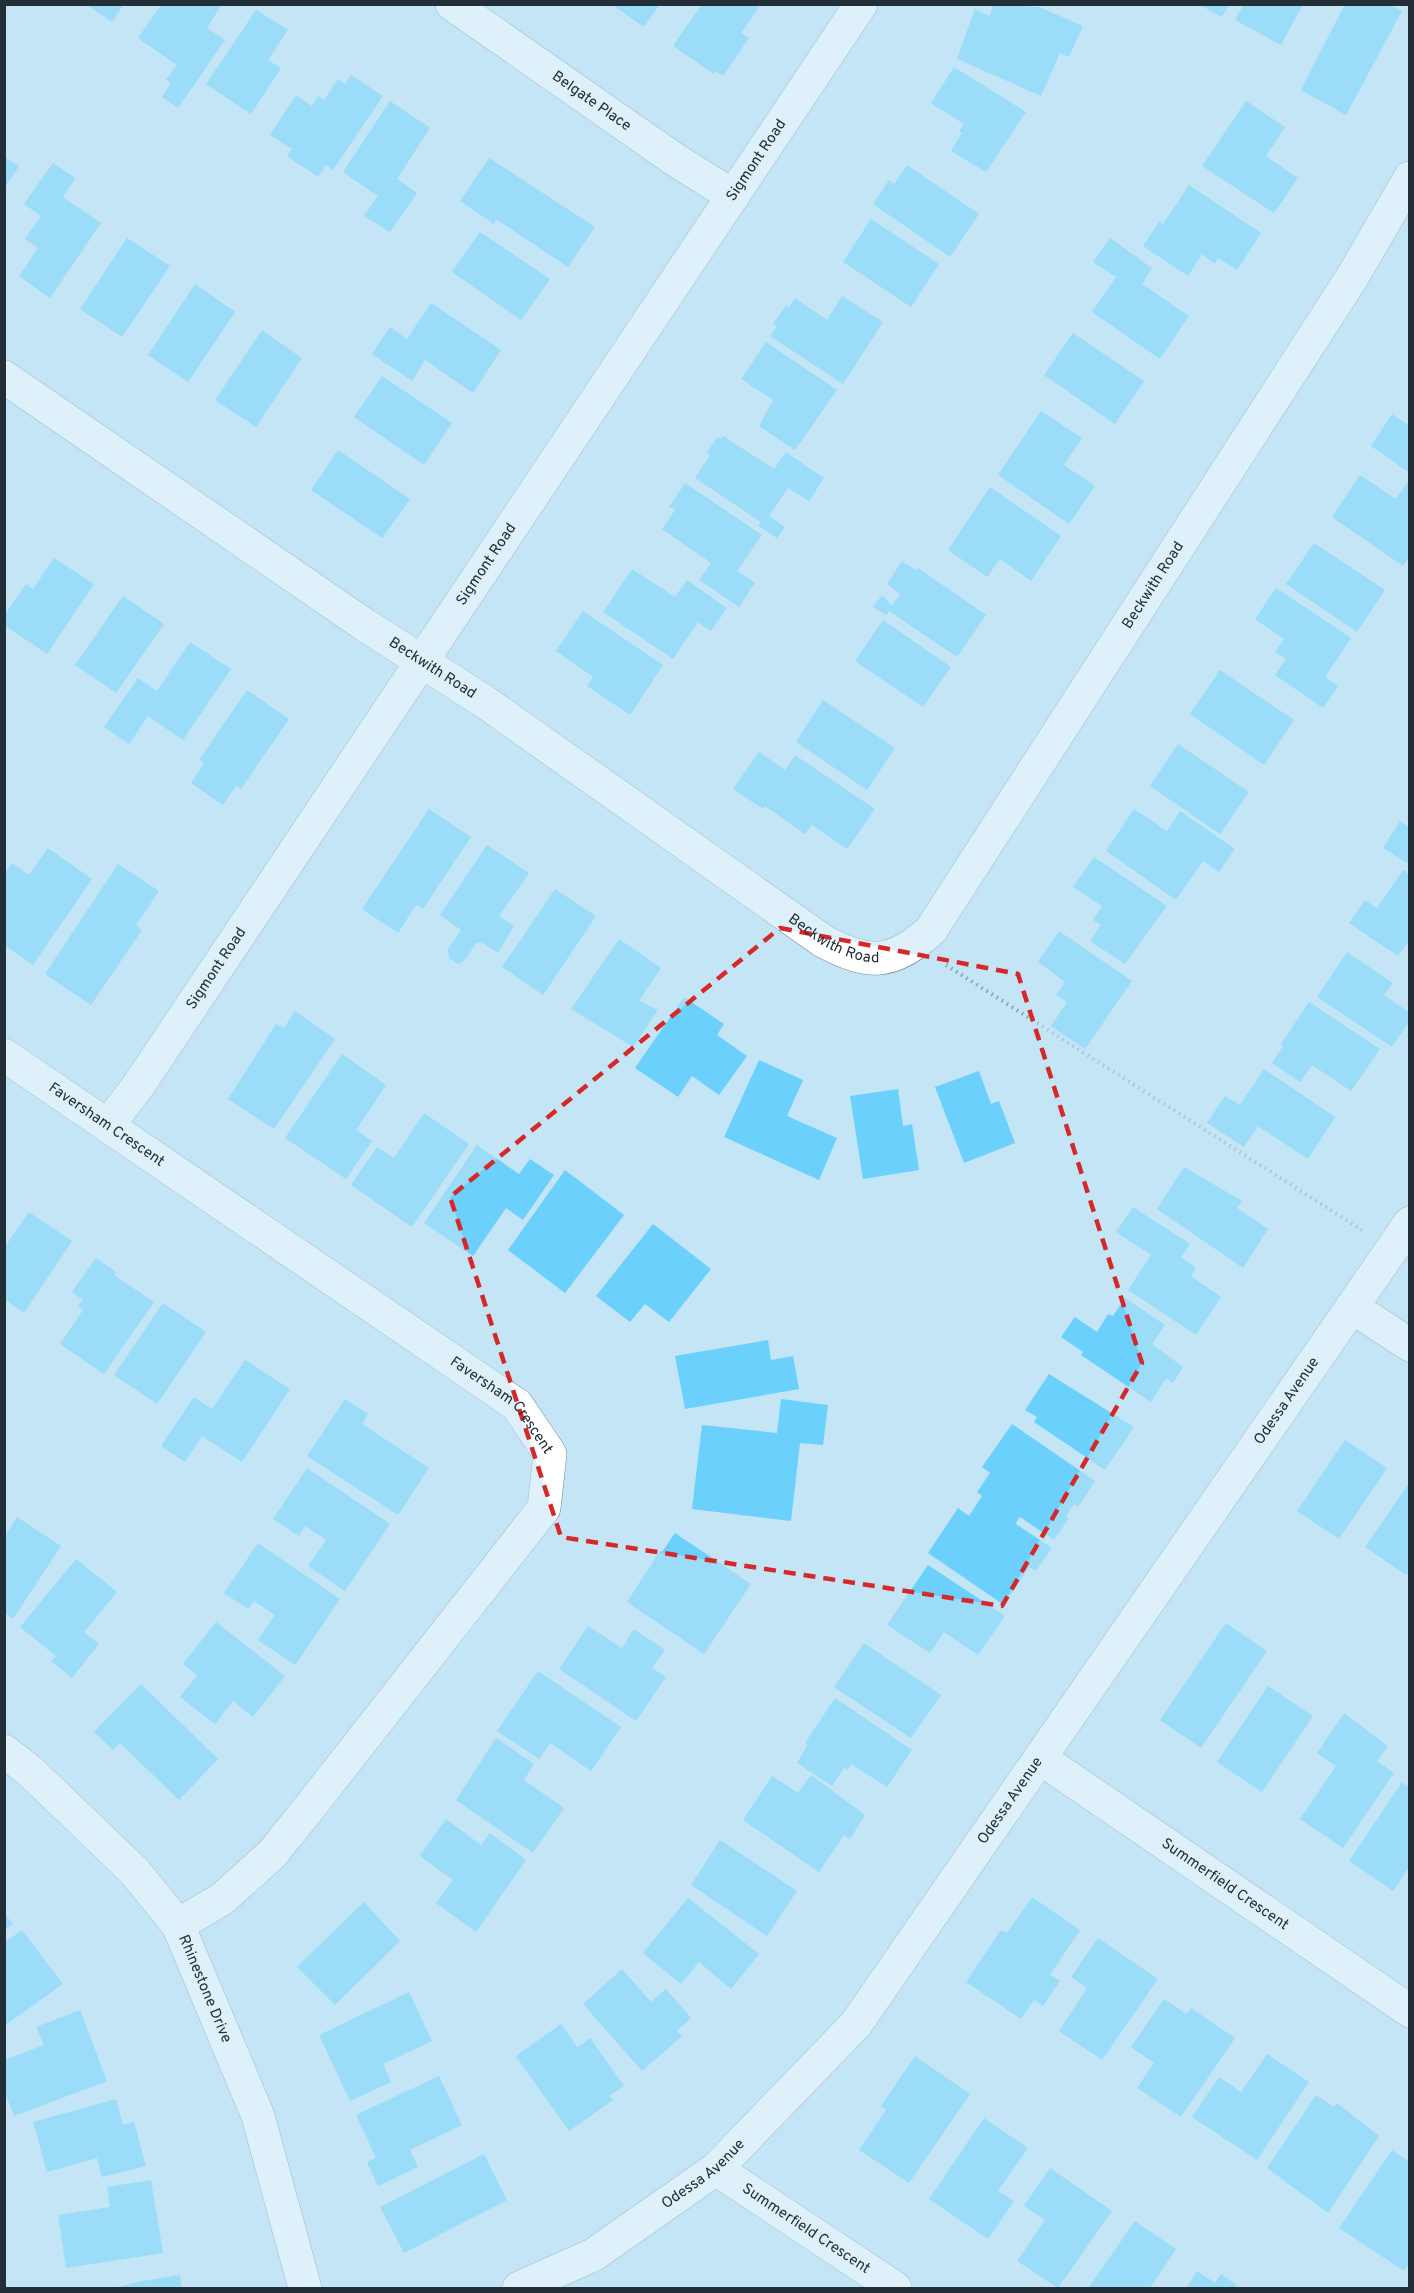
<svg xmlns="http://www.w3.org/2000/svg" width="1414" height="2293" viewBox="0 0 1414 2293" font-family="Overpass,sans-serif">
	<rect width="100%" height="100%" fill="#c3e5f6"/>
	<g fill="#6bd0fb">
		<polygon points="86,4 124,4 112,22"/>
		<polygon points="162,4 222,4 207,28 225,40 178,108 162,97 171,83 166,80 177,65 138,38"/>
		<polygon points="611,4 660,4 644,27"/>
		<polygon points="702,4 761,4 741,33 749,38 723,76 716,71 714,74 673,46"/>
		<polygon points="994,4 1039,7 1083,26 1069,57 1060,53 1041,96 957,59 975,9 989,16"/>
		<polygon points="1198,4 1229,4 1222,17"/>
		<polygon points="1244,4 1303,4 1281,45 1235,20"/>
		<polygon points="1345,4 1389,4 1402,11 1346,115 1301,90"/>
		<polygon points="256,10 288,30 268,60 281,68 251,114 206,84"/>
		<polygon points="954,67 1026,112 986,172 951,151 962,133 959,131 964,124 931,103"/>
		<polygon points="351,75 383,96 333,170 326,165 318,177 287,156 292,149 270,135 296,95 312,106 318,96 324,100 338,79 345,84"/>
		<polygon points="390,101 430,128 397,179 417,193 390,232 364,216 378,196 343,172"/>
		<polygon points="1246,101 1285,127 1266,156 1298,178 1274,213 1202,166"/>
		<polygon points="4,157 19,166 4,189"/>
		<polygon points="489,158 595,227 568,267 496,219 494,224 460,201"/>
		<polygon points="53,163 75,178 63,197 101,223 50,298 19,276 38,248 25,239 41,216 24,204"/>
		<polygon points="907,165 979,214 950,257 873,204 889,180 894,184"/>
		<polygon points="1189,185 1261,233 1237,270 1218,258 1215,264 1202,254 1188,276 1143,246 1159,222 1163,224"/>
		<polygon points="871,219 939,264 911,307 843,262"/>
		<polygon points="480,232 550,279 521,320 452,272"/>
		<polygon points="127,238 170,266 122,337 80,309"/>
		<polygon points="1110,238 1152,268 1142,284 1189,316 1160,359 1092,312 1116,277 1093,262"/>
		<polygon points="195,284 235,312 188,382 148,355"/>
		<polygon points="842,296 883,322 843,384 770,336 777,326 773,324 786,305 789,308 795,298 827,320"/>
		<polygon points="431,303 501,350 473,393 425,360 412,381 372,354 390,327 407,339"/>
		<polygon points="262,330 302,358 256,427 215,400"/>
		<polygon points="1073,333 1144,381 1115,424 1044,375"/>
		<polygon points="766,342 837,390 795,450 759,426 773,400 741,379"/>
		<polygon points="382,376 452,423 424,465 354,417"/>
		<polygon points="1041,411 1082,438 1064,465 1095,486 1069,524 998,475"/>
		<polygon points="1392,414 1410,426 1410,473 1371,446"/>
		<polygon points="723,436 774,469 786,452 824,478 809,501 788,488 769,516 785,527 777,538 758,526 761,522 695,478 710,455 707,453 717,437 721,439"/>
		<polygon points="338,450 410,499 382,538 311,490"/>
		<polygon points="1360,475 1396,499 1410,479 1410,556 1403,566 1332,517"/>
		<polygon points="685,483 762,535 737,571 755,583 739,607 699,580 711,563 662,529 675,510 669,507"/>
		<polygon points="990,487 1061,536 1031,581 1000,559 987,577 948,550"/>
		<polygon points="1314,543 1385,590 1357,632 1286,584"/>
		<polygon points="54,558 94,584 47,654 4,625 4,616 26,584 33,589"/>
		<polygon points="902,561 916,570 918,568 986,615 957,657 889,611 886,615 873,607 882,595 892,606 900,594 887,584"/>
		<polygon points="632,569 675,597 687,580 727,608 711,631 698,622 673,659 603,612"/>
		<polygon points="1276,588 1351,638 1325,677 1338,686 1323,708 1275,675 1286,659 1275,652 1284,639 1255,619"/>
		<polygon points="123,596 164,624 116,693 75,665"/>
		<polygon points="583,611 663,665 630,715 587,686 593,677 556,651"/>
		<polygon points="883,620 951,667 923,707 855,661"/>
		<polygon points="190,642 231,669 183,740 148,716 129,744 104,727 138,678 157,691"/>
		<polygon points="1220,670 1294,720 1264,765 1190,714"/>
		<polygon points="247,690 289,719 241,789 236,786 223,805 191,783 204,763 199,760"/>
		<polygon points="823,700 895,748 867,790 796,742"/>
		<polygon points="1178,744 1249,792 1220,834 1150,786"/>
		<polygon points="759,752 785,770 795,755 875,809 847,849 812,825 805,834 765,806 763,809 733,789"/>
		<polygon points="429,809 471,837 423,909 416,905 398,933 362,909"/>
		<polygon points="1134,809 1167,831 1180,811 1235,849 1219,872 1203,861 1176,900 1106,851"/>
		<polygon points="1400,821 1410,828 1410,865 1383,848"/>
		<polygon points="487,845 529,873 499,916 514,926 498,953 482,942 481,944 477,942 464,961 458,964 449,958 448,949 461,930 440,915"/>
		<polygon points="48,848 92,879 33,965 4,945 4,874 12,863 29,875"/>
		<polygon points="1094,857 1167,906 1125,964 1090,941 1101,925 1093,920 1102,906 1073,887"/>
		<polygon points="118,864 159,891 136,925 142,930 91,1005 45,974"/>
		<polygon points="1403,870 1410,875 1410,939 1398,956 1349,923 1365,900 1377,908"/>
		<polygon points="555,889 596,916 543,995 502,967"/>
		<polygon points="1059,931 1132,981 1085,1049 1051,1026 1067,1002 1056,995 1065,982 1038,962"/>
		<polygon points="619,939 661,968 639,1001 658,1010 633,1047 571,1009"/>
		<polygon points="1347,952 1393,983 1384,995 1410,1013 1410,1020 1392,1047 1317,997"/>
		<polygon points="684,997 724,1024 717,1035 747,1056 719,1095 692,1076 678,1097 635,1068"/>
		<polygon points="1309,1002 1380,1049 1351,1091 1312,1065 1300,1082 1272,1063 1283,1046 1281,1044"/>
		<polygon points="295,1011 335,1039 274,1129 228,1099 276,1024 284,1028"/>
		<polygon points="342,1054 386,1085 356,1130 372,1141 346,1179 285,1138"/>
		<polygon points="759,1060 803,1080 787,1116 837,1138 819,1180 724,1137"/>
		<polygon points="1264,1069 1335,1117 1308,1159 1258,1126 1244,1147 1207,1123 1225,1096 1240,1105"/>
		<polygon points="979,1071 991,1104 999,1101 1015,1143 964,1163 935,1087"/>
		<polygon points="898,1089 903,1126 912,1124 919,1170 863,1179 850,1096"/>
		<polygon points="424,1113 469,1144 412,1227 351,1185 377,1147 394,1158"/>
		<polygon points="477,1145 519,1174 530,1159 554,1175 523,1220 506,1208 473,1256 424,1223"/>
		<polygon points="1184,1167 1242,1201 1237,1208 1268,1229 1243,1268 1157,1209"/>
		<polygon points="565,1170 624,1215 565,1293 508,1250"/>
		<polygon points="1133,1207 1190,1244 1181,1257 1196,1268 1191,1276 1221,1297 1196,1335 1128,1290 1151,1255 1116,1232"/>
		<polygon points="29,1212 72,1241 24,1313 4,1299 4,1248"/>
		<polygon points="653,1224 711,1269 669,1322 645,1304 630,1322 596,1296"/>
		<polygon points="96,1258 116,1272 114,1275 154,1302 104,1374 60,1344 83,1310 78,1306 83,1300 72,1292"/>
		<polygon points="1125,1298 1165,1325 1152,1344 1183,1367 1173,1383 1166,1378 1151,1402 1081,1355 1083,1352 1061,1337 1075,1317 1097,1332 1108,1314 1113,1316"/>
		<polygon points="163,1303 206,1332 157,1404 114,1375"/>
		<polygon points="768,1340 771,1360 793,1356 799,1389 685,1409 675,1356"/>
		<polygon points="245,1360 290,1389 242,1462 202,1436 185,1462 161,1446 194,1397 212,1409"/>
		<polygon points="1049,1374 1134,1427 1105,1470 1034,1422 1037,1417 1025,1410"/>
		<polygon points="345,1399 368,1414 362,1424 429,1468 398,1515 307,1456"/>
		<polygon points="781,1399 828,1405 823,1445 800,1443 791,1521 692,1509 702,1425 777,1433"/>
		<polygon points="1012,1424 1095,1481 1078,1507 1074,1504 1066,1516 1069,1518 1054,1540 1020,1517 1017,1521 1016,1524 1052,1548 1036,1571 1029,1567 1004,1605 928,1553 958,1508 969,1516 982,1496 977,1492 990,1473 982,1467"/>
		<polygon points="1345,1440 1387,1468 1339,1539 1297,1511"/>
		<polygon points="307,1468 390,1524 345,1591 308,1566 326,1540 305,1526 299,1536 273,1519"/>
		<polygon points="1410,1482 1410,1570 1406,1575 1365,1547"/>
		<polygon points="17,1517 61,1546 13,1619 5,1613 5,1536"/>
		<polygon points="675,1533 751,1584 704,1654 627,1602 660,1551 662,1552"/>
		<polygon points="258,1543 340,1599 295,1665 258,1640 275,1615 254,1601 248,1609 224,1593"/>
		<polygon points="76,1559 117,1592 84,1632 99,1644 72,1678 51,1661 56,1656 20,1627"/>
		<polygon points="928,1565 1005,1616 978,1655 944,1632 930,1653 887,1625"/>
		<polygon points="216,1622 285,1676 253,1717 233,1701 215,1724 180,1697 197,1675 183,1664"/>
		<polygon points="1226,1623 1267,1651 1201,1748 1160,1720"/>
		<polygon points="588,1626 622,1648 634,1629 665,1650 652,1668 666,1677 636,1721 559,1669"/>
		<polygon points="864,1643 941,1695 911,1738 834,1687"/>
		<polygon points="538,1671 621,1727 591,1771 550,1743 539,1759 497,1731"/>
		<polygon points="141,1684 218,1759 179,1800 120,1743 113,1750 94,1732"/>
		<polygon points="1268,1686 1313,1716 1262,1792 1217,1762"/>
		<polygon points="835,1698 912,1750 887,1787 851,1764 848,1770 844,1768 832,1786 797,1763 808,1744 805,1743"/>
		<polygon points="1344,1713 1388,1746 1377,1761 1394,1773 1343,1848 1300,1819 1336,1766 1317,1753"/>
		<polygon points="496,1738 534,1764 524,1780 564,1808 533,1853 456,1800"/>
		<polygon points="811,1775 865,1815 850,1839 844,1835 819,1872 743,1820 772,1776 798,1793"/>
		<polygon points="1402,1782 1407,1786 1410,1782 1410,1866 1393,1891 1349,1861"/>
		<polygon points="446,1819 481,1845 490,1833 526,1860 476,1932 436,1903 453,1880 420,1856"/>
		<polygon points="720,1840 797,1891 767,1936 691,1885"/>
		<polygon points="1032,1897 1080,1930 1050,1975 1060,1981 1043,2006 1034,2000 1021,2019 966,1982 1001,1930 1007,1933"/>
		<polygon points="688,1898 759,1954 731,1989 699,1962 681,1984 643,1953"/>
		<polygon points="364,1902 400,1941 335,2005 297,1967"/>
		<polygon points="4,1913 13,1924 4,1930"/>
		<polygon points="22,1930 63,1984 4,2026 4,1943"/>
		<polygon points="1098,1938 1158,1979 1102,2060 1059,2031 1087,1988 1071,1977"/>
		<polygon points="622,1969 651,2002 666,1989 691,2018 677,2031 682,2036 642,2071 583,2004"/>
		<polygon points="409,1992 432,2041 383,2064 391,2082 350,2101 319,2035"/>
		<polygon points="1164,1999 1187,2014 1191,2008 1235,2038 1181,2117 1137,2088 1154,2063 1131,2047"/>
		<polygon points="80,2010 107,2081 14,2116 4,2090 4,2060 44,2045 36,2027"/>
		<polygon points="561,2024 577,2047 590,2038 624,2086 609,2096 613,2100 569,2131 516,2056"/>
		<polygon points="1267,2054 1309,2082 1257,2160 1192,2117 1219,2077 1241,2092"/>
		<polygon points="915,2056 970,2094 909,2183 859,2150 886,2110 881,2106"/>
		<polygon points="439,2076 462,2125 410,2150 418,2167 378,2186 367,2162 376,2158 356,2115"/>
		<polygon points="1316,2095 1334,2107 1337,2103 1379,2136 1328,2213 1267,2168"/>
		<polygon points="116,2099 123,2125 134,2122 146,2166 102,2177 97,2158 47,2172 33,2122"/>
		<polygon points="984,2118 1028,2148 998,2191 1014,2201 988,2239 929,2199"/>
		<polygon points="1392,2150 1410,2162 1410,2262 1404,2271 1339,2228"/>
		<polygon points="484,2154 507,2200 404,2253 380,2207"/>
		<polygon points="1050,2168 1112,2211 1058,2288 1017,2261 1045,2220 1024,2206"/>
		<polygon points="151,2180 163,2253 66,2268 58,2215 110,2207 107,2187"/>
		<polygon points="1135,2221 1176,2249 1150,2288 1088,2288"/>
		<polygon points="1197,2271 1215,2283 1221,2274 1237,2285 1234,2288 1186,2288"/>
		<polygon points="180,2275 182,2288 114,2288 142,2281"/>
	</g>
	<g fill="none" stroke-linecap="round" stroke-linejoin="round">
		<defs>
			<g id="street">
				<path id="s1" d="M452,4L674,159L733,196"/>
				<path id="s2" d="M4,377L365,625L485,702L823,941C868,965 892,966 931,930L1351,279L1410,178"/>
				<path id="s3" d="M4,1055L517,1405L550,1454L544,1508L309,1808L272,1854L222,1899L178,1925"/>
				<path id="s4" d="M109,1124L138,1086L861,4"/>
				<polyline points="1352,1307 1410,1345"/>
				<path id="s5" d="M4,1751L30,1771L135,1872L178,1925L258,2116L305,2288"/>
				<path id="s6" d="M1040,1758L1410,2011"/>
				<path id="s7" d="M716,2169L895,2288"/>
				<path id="s8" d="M519,2288L593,2255L716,2169L856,2024L1410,1223"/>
			</g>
		</defs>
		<use href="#street" stroke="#6d8d9c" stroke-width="34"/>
		<polyline stroke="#86a0ae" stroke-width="4" stroke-dasharray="1.5 4.5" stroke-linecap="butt" points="946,965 1362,1230"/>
		<use href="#street" stroke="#fff" stroke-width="33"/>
	</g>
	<path d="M0 0H1414V2293H0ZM780,928L1018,974L1142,1363L1002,1606L561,1537L450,1197Z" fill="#c3e5f6" fill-opacity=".55" fill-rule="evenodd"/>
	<path fill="none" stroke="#d62828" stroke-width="4.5" stroke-dasharray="12 8" stroke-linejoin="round" d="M780,928L1018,974L1142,1363L1002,1606L561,1537L450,1197Z"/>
	<g text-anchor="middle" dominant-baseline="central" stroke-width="4.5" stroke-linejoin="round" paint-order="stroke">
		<g font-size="15" fill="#222f36" stroke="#d6f1ff">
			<text stroke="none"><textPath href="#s1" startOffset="170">Belgate Place</textPath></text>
			<text stroke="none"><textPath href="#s4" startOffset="1161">Sigmont Road</textPath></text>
			<text stroke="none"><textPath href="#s4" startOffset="675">Sigmont Road</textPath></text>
			<text stroke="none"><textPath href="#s2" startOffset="1524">Beckwith Road</textPath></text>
			<text stroke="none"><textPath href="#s2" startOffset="518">Beckwith Road</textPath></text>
			<text stroke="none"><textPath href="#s2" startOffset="1004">Beckwith Road</textPath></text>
			<text stroke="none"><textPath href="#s4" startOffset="189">Sigmont Road</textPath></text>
			<text stroke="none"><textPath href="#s3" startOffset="124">Faversham Crescent</textPath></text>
			<text stroke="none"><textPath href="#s8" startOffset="1190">Odessa Avenue</textPath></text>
			<text stroke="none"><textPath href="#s3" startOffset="610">Faversham Crescent</textPath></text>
			<text stroke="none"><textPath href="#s8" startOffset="704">Odessa Avenue</textPath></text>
			<text stroke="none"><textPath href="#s6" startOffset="224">Summerfield Crescent</textPath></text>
			<text stroke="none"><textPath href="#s5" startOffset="316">Rhinestone Drive</textPath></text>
			<text stroke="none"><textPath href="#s8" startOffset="218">Odessa Avenue</textPath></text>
			<text stroke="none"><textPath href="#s7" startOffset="108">Summerfield Crescent</textPath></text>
		</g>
	</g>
	<rect width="1414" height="2293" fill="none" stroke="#222f36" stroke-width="12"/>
</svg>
